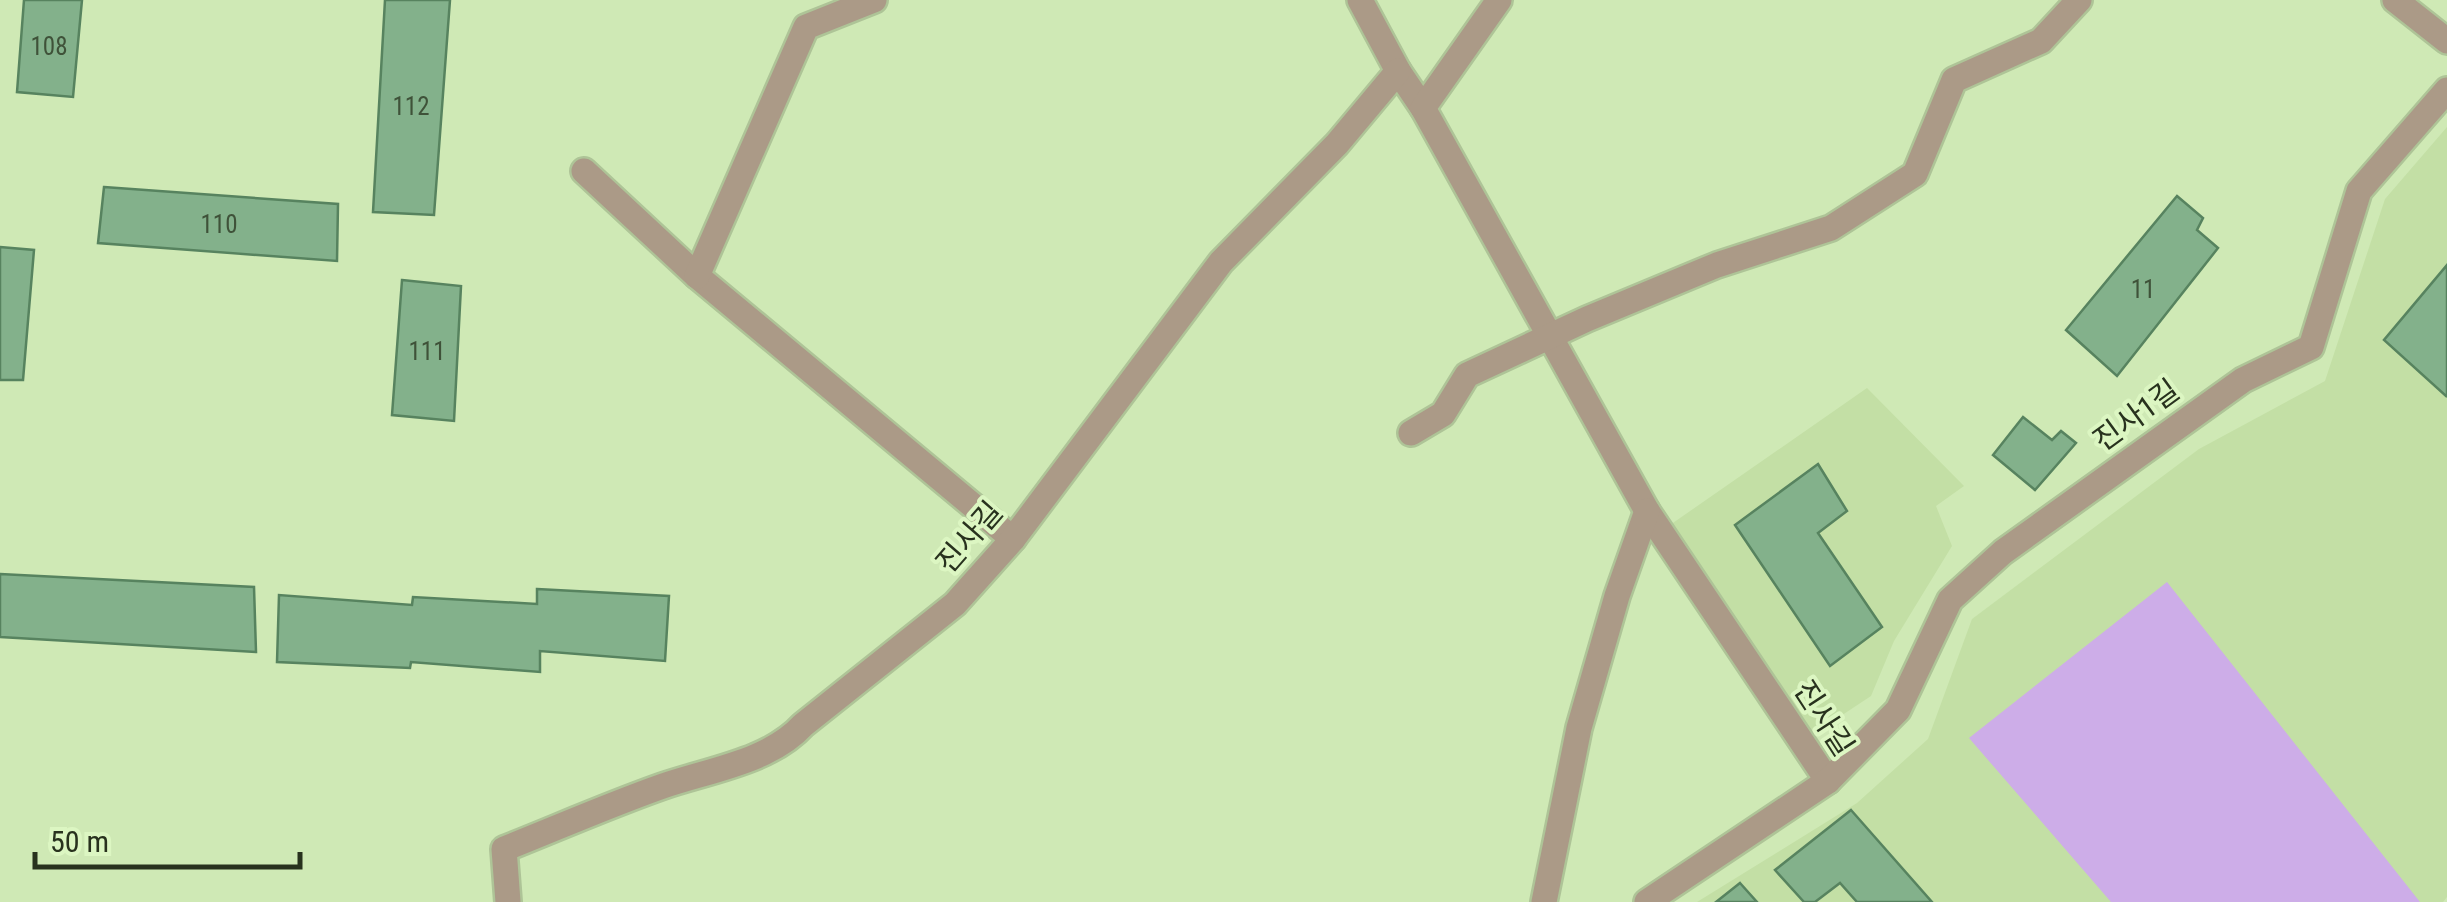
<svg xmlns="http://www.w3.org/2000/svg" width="2447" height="902" viewBox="0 0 2447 902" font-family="'Roboto Condensed','Noto Sans KR',sans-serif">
	<rect width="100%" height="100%" fill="#cfe9b5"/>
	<g fill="#c3dfa5">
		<polygon points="2447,127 2447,897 2443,902 1697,902 1857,803 1928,739 1972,619 2199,449 2325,381 2385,199"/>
		<polygon points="1867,388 1964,486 1936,506 1952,546 1894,641 1871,696 1812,735 1670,525"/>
	</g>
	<polygon fill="#cdade8" points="2167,582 2420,902 2111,902 1969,738"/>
	<g fill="#83b18b" stroke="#57835f" stroke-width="2.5">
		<polygon points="24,0 82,0 73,97 17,92"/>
		<polygon points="385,0 450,0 434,215 373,212"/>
		<polygon points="104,187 338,204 337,261 98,243"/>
		<polygon points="2177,196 2203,218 2197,230 2218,248 2117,376 2066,330"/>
		<polygon points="0,247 34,250 23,380 0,380"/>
		<polygon points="2447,265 2447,394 2446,396 2384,340"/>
		<polygon points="402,280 461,286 454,421 392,415"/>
		<polygon points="2023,417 2052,440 2061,431 2076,443 2035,490 1993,455"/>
		<polygon points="1818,464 1847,511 1818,533 1882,627 1830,666 1735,525"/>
		<polygon points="0,574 254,587 256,652 0,637"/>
		<polygon points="537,589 669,596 665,661 540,651 540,672 411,662 410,668 277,662 279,595 412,605 413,597 537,604"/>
		<polygon points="1851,810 1932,902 1857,902 1840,883 1815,902 1804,902 1775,870"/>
		<polygon points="1740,883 1757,902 1716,902"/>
	</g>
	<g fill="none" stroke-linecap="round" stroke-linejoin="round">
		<defs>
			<g id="street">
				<polyline points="1360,0 1398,71 1423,108"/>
				<polyline points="1499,0 1423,108 1647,511 1828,781"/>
				<polyline points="2395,0 2447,41"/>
				<polyline points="584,171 697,276 1013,539"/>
				<polyline points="697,276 806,27 874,0"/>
				<polyline points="1411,433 1443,414 1467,375 1587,319 1717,265 1831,228 1915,174 1954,80 2041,41 2079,0"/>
				<path d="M508,902L504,849C557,828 609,805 663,786C709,770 769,762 803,725L955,604L1013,539L1221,262L1337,144L1398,71"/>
				<polyline points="1544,902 1579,728 1617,596 1647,511"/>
				<polyline points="1647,902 1828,781 1898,710 1950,600 2003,552 2243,380 2311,347 2359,191 2447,90"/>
			</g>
		</defs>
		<use href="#street" stroke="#aec497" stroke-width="30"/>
		<use href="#street" stroke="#ab9a87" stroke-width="25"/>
	</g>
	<g text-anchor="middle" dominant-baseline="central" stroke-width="8" stroke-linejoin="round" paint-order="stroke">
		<g font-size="25" fill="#3f5239">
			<text x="49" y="46">108</text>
			<text x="411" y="106">112</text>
			<text x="219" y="224">110</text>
			<text x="2143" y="289">11</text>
			<text x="427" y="351">111</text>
		</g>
		<g font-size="30" fill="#28321e" stroke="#dcf6c2">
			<text transform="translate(2136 415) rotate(-36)">진사1길</text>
			<text transform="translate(969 537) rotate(-49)">진사길</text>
			<text transform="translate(1824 718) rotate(57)">진사길</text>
		</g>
	</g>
	<path d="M35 852v15h265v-15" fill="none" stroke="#28321e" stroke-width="5"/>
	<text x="50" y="852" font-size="30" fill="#28321e" stroke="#dcf6c2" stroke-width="8" paint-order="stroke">50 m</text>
</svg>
